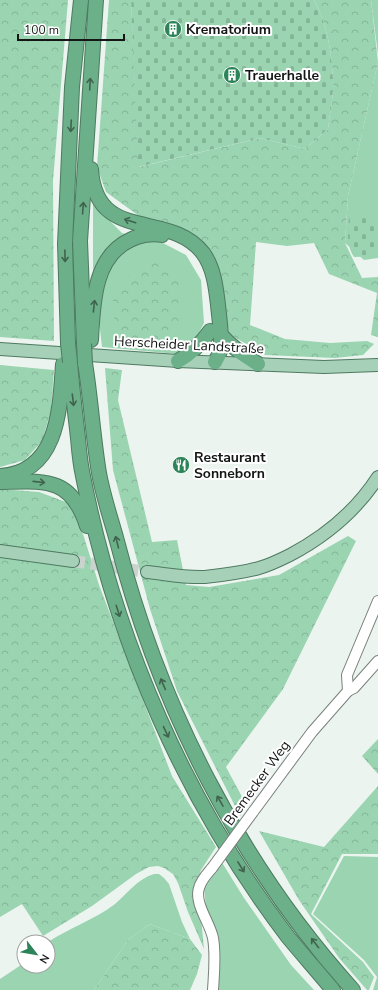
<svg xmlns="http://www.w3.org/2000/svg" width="378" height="990" viewBox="0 0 378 990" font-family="'Nunito Sans',sans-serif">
	<defs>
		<pattern id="forest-crowns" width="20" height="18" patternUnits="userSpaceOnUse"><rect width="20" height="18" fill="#9ad4b1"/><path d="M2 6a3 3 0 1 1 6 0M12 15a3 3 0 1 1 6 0" fill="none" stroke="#84b597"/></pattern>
		<pattern id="cemetery-stones" width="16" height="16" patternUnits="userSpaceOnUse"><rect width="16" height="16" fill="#9ad4b1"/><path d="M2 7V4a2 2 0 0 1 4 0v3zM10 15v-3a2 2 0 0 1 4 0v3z" fill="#84b597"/></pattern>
	</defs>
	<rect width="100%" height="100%" fill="#ecf4ef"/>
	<g fill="#9ad4b1">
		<polygon points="371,0 378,0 378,55"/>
		<polygon points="378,62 378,258 364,260 345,243 348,196"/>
		<polygon points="93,204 122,233 159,241 186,255 201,280 204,323 194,342 178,354 102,347 93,268"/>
		<polygon points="344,856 378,857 378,990 373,990 377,977 364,960 313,914"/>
		<polygon points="221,861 244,898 291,965 314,990 218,990 218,938 206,908 204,886"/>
		<path d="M154,874H159L164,878L169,884L182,922L190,939L150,924L128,940L94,990H0V979L24,963V966H48V942C69,928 94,920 115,904C127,894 137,879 154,874Z"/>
	</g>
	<g fill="url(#forest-crowns)">
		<polygon points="0,0 68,0 53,181 54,341 0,337"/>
		<path d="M109,0H131L139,167L260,138L305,149L328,129C330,112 334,95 333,79C332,53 327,23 314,0H371L378,62L348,196L345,243L362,278L378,277V337L371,335L377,293L329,274L314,243L287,246L256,242L250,325L285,339L330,343L367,341L374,344L363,355L335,358L265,355L229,334L221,277L201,240L172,225L139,216L106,192L97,167Z"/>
		<polygon points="165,259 181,280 181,323 152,343 115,333 113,300 130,272"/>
		<polygon points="0,365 54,370 51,411 42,441 25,460 0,467"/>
		<polygon points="105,368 122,370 118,400 152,542 177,540 186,585 209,587 279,575 348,536 356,541 283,689 226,767 247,806 240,816 177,691 150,609 113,470"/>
		<polygon points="0,489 39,492 74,505 99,585 172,776 216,847 201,870 195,888 201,918 204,949 188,912 178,883 173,874 164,868 158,866 149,867 136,874 92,906 43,936 22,904 0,917"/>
		<polygon points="378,739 378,774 362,756"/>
		<polygon points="378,786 378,854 342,854 311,914 363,962 374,977 369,990 367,990 339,958 299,900 259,831 324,847"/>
		<polygon points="150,924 190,939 202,955 197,974 190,990 94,990 128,940"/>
	</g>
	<g fill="url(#cemetery-stones)">
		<path d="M131,0H314C327,23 332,53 333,79C334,95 330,112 328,129L305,149L260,138L138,167Z"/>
		<path d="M378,216V256L354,257C346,245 348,231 349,217Z"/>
	</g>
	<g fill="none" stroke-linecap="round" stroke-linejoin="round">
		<polyline stroke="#cbd3ce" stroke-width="12" stroke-dasharray="12 6" stroke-linecap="butt" points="73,561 147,572"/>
		<defs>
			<g id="minor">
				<polyline points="348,691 347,675 378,601"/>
				<polyline points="253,812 312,732 348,691 354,688 378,661"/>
				<path d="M212,868C207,874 201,880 199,888C194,903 210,923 213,938C216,955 214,973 213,990"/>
			</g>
			<g id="major">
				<polyline points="0,349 178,361 324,367 377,365"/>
				<polyline points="0,551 73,561"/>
				<path d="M147,572C166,574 185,578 205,577C223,575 242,573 259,568C270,565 280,560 290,555C326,536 356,511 378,477"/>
			</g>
			<g id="highway">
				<path d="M91,169C96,245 169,209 203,253C214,268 216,288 218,305C219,317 223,340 220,351C219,355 217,359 215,362"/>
				<path d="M220,334C231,347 244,355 258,364"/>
				<path d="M91,340C93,306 93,257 130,240C139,235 152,233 162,235"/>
				<polyline points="68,343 65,244 72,87 81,0"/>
				<polyline points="84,344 80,241 96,0"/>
				<path d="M178,361C192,353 201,344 210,331"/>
				<path d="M70,362C72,387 75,412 78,438C79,450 80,463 83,476C115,640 186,803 288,937C303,955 318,972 333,990"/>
				<path d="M85,363C91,400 93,437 99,473C103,496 111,519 117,541C159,705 239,864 353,990"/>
				<path d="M0,476C59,473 60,407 63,364"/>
				<path d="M0,482C44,481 71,476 87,526"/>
			</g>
		</defs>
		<use href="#minor" stroke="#79807c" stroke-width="12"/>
		<use href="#major" stroke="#4d7a60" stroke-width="14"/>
		<use href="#highway" stroke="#4d7a60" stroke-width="16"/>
		<use href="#minor" stroke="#fff" stroke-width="10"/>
		<use href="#major" stroke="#a7d0b8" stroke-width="12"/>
		<use href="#highway" stroke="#6cb089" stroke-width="14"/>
		<defs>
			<polyline id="minor-bridge" points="212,868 253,812"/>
			<g id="highway-bridge">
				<polyline points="68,343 70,362"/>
				<polyline points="84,344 85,363"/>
			</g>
		</defs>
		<use href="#minor-bridge" stroke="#79807c" stroke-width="12" stroke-linecap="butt"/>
		<use href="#highway-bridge" stroke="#4d7a60" stroke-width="16" stroke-linecap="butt"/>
		<use href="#minor-bridge" stroke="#fff" stroke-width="10"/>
		<use href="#highway-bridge" stroke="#6cb089" stroke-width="14"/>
	</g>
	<defs><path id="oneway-shaft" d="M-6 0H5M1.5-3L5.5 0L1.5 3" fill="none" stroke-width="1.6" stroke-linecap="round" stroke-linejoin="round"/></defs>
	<g stroke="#40634e">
		<use href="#oneway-shaft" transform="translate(90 84) rotate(-87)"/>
		<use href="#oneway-shaft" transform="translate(71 126) rotate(93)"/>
		<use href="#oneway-shaft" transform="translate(83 208) rotate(-86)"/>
		<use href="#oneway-shaft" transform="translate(130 221) rotate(-162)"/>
		<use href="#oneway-shaft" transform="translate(65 256) rotate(89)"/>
		<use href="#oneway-shaft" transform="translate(94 306) rotate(-84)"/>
		<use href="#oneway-shaft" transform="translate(73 400) rotate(83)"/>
		<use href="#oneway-shaft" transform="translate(39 482) rotate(6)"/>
		<use href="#oneway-shaft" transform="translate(117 542) rotate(-104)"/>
		<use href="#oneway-shaft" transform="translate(118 611) rotate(72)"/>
		<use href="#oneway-shaft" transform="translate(163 684) rotate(-113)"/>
		<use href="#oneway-shaft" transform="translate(166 732) rotate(65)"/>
		<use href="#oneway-shaft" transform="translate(220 801) rotate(-120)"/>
		<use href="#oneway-shaft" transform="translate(241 867) rotate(58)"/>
		<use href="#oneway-shaft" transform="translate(315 943) rotate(-128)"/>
	</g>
	<defs>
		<symbol id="building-disc" viewBox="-11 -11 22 22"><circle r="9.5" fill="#2c8458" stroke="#fff"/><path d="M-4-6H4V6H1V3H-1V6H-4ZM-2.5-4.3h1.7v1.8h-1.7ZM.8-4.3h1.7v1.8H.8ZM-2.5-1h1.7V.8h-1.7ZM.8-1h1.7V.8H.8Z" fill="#fff"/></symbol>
		<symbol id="restaurant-disc" viewBox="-11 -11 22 22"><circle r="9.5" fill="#2c8458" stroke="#fff"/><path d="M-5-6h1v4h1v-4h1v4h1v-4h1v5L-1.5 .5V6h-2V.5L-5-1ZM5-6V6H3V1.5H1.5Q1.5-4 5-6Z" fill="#fff"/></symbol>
	</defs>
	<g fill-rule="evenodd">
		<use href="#building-disc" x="163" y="19" width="20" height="20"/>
		<use href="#building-disc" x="222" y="65" width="20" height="20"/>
		<use href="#restaurant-disc" x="171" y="455" width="20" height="20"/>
	</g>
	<g text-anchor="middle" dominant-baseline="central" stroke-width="4" stroke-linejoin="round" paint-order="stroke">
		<g font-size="14" font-weight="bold" fill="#131614" stroke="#fff" text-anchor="start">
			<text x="186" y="29">Krematorium</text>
			<text x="245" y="75">Trauerhalle</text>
			<text x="194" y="457">Restaurant<tspan x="194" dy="16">Sonneborn</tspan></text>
		</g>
		<g font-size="14" fill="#131614" stroke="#fff">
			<text transform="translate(189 345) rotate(3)">Herscheider Landstraße</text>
			<text transform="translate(257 783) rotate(-54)">Bremecker Weg</text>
		</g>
	</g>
	<g transform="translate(36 954) rotate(121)"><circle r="19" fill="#ffffff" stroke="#a1a2a1"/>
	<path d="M0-3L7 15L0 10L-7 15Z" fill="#2c8458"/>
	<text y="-6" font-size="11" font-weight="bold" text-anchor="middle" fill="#131614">N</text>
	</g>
	<path d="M18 34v6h106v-6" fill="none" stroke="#131614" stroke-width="2"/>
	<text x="24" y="34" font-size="12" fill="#131614" stroke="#ffffff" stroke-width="3" paint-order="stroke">100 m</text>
</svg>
